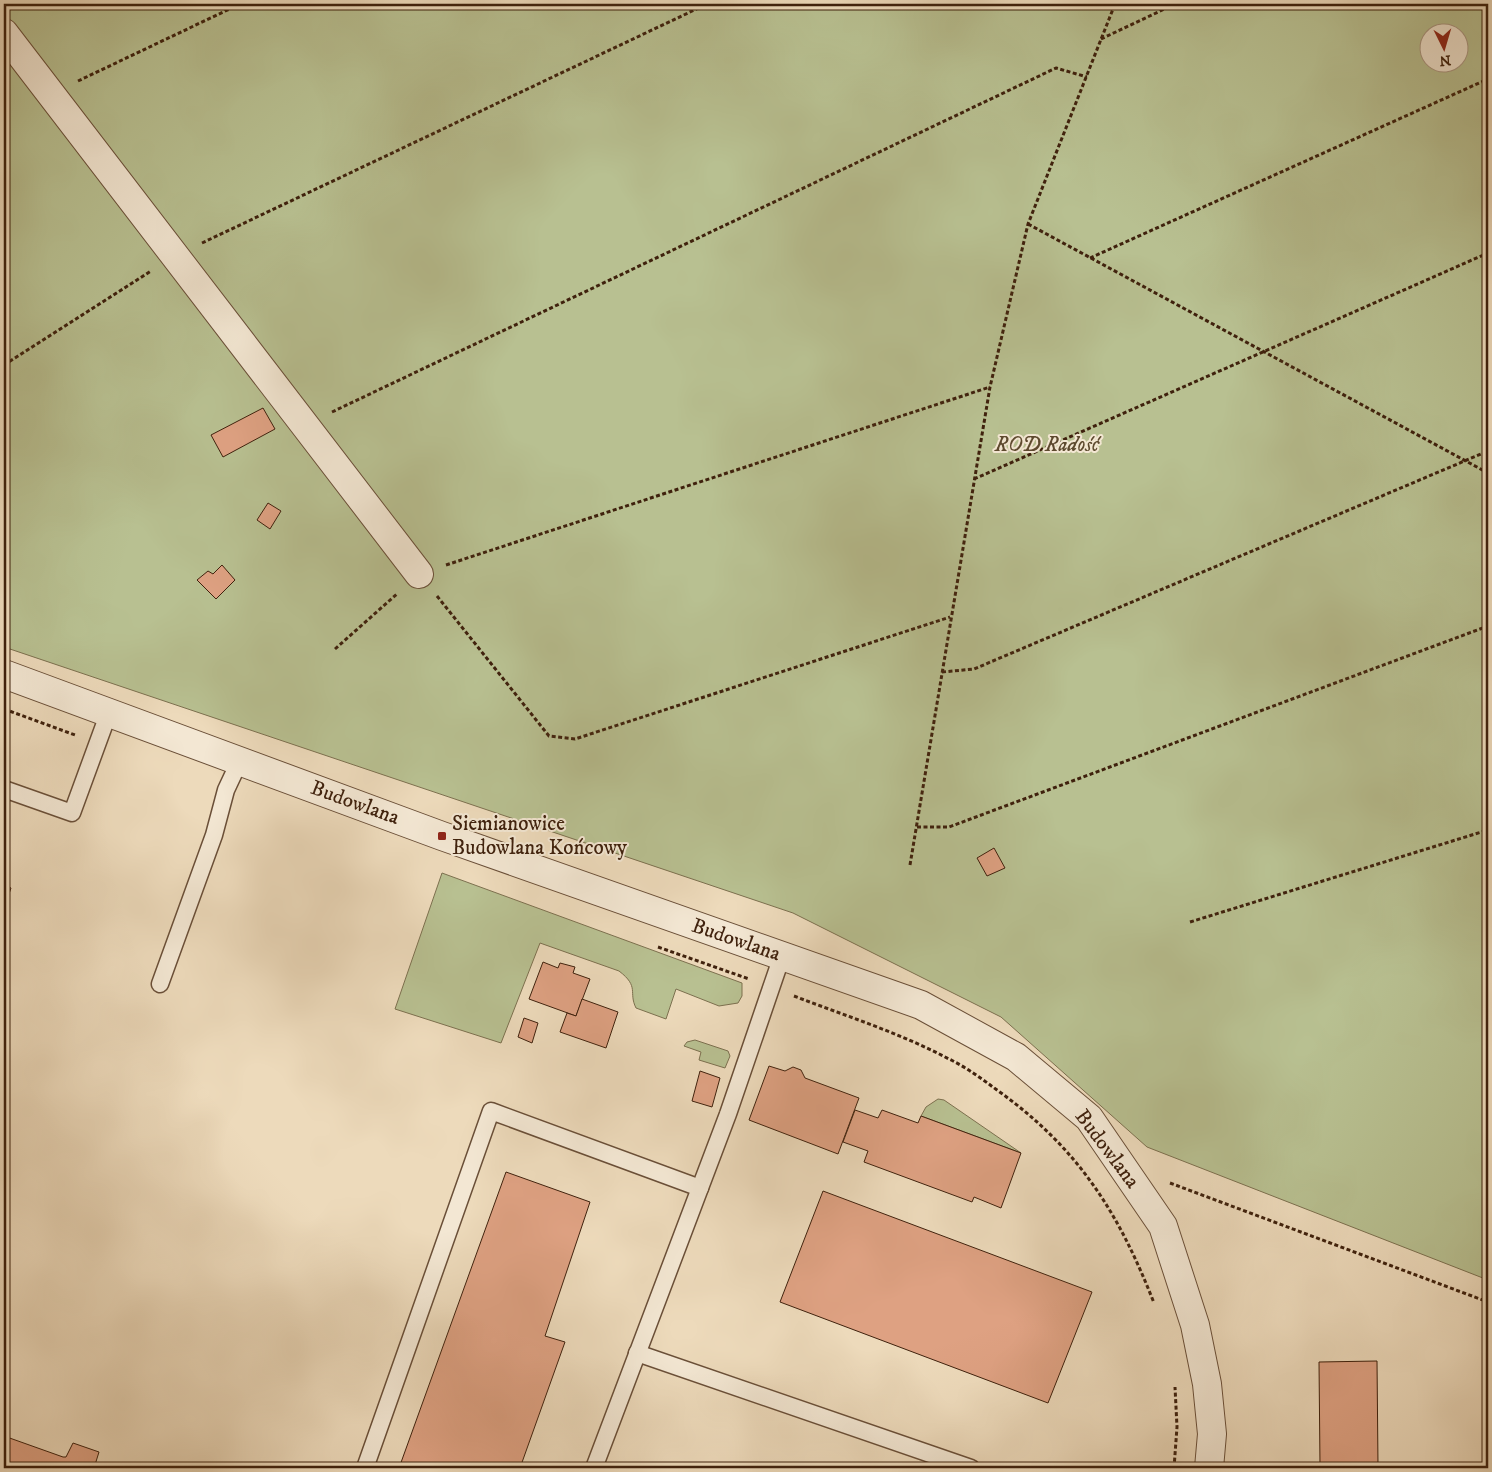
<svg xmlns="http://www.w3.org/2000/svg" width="1492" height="1472" viewBox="0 0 1492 1472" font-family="'IM FELL DW Pica',serif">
	<rect width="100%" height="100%" fill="#eddabb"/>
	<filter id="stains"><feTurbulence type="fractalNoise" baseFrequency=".004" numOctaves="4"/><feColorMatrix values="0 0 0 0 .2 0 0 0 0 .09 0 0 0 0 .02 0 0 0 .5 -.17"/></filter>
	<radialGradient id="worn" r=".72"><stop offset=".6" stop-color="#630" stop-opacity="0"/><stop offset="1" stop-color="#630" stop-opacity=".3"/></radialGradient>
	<g fill="#b8c091" stroke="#7c704f" fill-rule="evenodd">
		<path d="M4,4H1488V1280L1147,1147L1001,1017L793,913L4,647ZM1430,32H1460V62H1430Z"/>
		<path d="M442,873L742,983V996L738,1003L719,1006L676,989L666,1019L636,1008C628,992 640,987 619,971L540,943L501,1043L395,1009Z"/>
		<polygon points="695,1040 728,1051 730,1056 725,1068 699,1060 701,1052 684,1046 687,1042"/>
		<polygon points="938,1099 944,1100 1021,1153 921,1116 926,1107"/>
	</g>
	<g fill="#dea182" stroke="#3f210d">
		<polygon points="263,408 275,429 223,457 211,435"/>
		<polygon points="268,503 281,511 270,529 257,520"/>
		<polygon points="222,565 235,580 216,599 197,580 208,571 213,574"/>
		<polygon points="994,848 1005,868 987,876 977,858"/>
		<polygon points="4,885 11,888 4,909"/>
		<polygon points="543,962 558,968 560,963 575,967 573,973 590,979 576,1016 529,999"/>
		<polygon points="582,999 618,1012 606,1048 560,1032 567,1013 576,1016"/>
		<polygon points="524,1018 538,1023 532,1043 518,1037"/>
		<polygon points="769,1066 785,1071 793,1067 801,1070 805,1078 859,1098 838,1154 749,1120"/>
		<polygon points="700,1071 720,1078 712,1107 692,1101"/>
		<polygon points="855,1110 878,1118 882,1110 918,1123 921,1116 1021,1153 1001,1208 974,1197 972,1202 864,1162 868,1151 843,1142"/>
		<polygon points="506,1172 590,1202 545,1336 565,1342 520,1468 399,1468"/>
		<polygon points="823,1191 1092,1292 1048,1403 780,1302"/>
		<polygon points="1377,1361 1378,1466 1320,1466 1319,1362"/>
		<polygon points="4,1436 63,1457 66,1457 73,1443 99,1452 94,1468 4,1468"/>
	</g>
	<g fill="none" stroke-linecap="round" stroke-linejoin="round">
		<defs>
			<g id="lane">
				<polyline points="4,789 72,813 109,712"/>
				<polyline points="160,984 214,835 226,790 240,760"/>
				<polyline points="637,1353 971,1468"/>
				<polyline points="365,1468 491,1111 700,1188"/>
				<polyline points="594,1468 728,1114 782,956"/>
			</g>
			<g id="street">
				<polyline points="4,33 419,574"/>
				<polyline points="4,674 442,836 921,1005 1016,1057 1089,1118 1163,1226 1195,1325 1207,1384 1212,1434 1209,1468"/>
			</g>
		</defs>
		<use href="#lane" stroke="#6a4f38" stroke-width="19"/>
		<use href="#street" stroke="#6a4f38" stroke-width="30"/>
		<g stroke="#3f210d" stroke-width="3" stroke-dasharray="4 2.5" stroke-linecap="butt">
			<polyline points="1101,39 1175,4"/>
			<polyline points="78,81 240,4"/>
			<polyline points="1028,224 1488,473"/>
			<polyline points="202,243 707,4"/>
			<polyline points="1090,258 1488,79"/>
			<polyline points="4,365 151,271"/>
			<polyline points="332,412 1056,68 1087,77"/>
			<polyline points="974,479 1488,253"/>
			<polyline points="446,565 990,387"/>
			<polyline points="437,596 549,736 575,739 950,617"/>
			<polyline points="335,649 398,593"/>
			<polyline points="942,672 974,669 1488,451"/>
			<polyline points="4,709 75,735"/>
			<polyline points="917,827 949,827 1488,626"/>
			<polyline points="910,865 990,387 1028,224 1115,4"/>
			<polyline points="1190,922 1488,830"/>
			<polyline points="658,947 749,979"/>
			<path d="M794,996C846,1016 900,1033 949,1059C966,1067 982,1079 997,1090C1078,1148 1118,1211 1154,1303"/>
			<polyline points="1170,1183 1488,1302"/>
			<polyline points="1174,1468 1177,1427 1175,1387"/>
		</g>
		<use href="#lane" stroke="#f3e7d3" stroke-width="16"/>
		<use href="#street" stroke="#f3e7d3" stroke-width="28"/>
	</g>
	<rect fill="#8f2418" stroke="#f3e7d3" stroke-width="2" x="437" y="831" width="10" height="10" rx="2.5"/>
	<g text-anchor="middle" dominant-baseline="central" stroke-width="4" stroke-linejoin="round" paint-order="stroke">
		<g font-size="21" font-style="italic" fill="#5d492e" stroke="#f3e7d3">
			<text x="1047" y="445">ROD Radość</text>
		</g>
		<g font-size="21" fill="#3f210d" stroke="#f3e7d3">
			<text transform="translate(355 803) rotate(20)">Budowlana</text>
			<text transform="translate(736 940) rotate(19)">Budowlana</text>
			<text transform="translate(1107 1149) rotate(53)">Budowlana</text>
		</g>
		<g font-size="21" fill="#3f210d" stroke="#f3e7d3" text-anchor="start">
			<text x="452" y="824">Siemianowice<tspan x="452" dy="24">Budowlana Końcowy</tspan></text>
		</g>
	</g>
	<rect width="1492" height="1472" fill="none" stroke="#eddabb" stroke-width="20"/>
	<rect x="5" y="5" width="1482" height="1462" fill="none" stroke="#3f210d" stroke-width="2.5"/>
	<rect x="10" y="10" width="1472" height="1452" fill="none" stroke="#3f210d"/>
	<g transform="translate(1444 48) rotate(175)"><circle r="24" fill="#f3e7d3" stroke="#ab9884"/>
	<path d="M0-4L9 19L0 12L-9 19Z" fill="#8f2418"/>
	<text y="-8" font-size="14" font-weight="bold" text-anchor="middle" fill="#3f210d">N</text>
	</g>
	<rect width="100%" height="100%" filter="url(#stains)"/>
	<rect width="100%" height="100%" fill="url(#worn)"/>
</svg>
